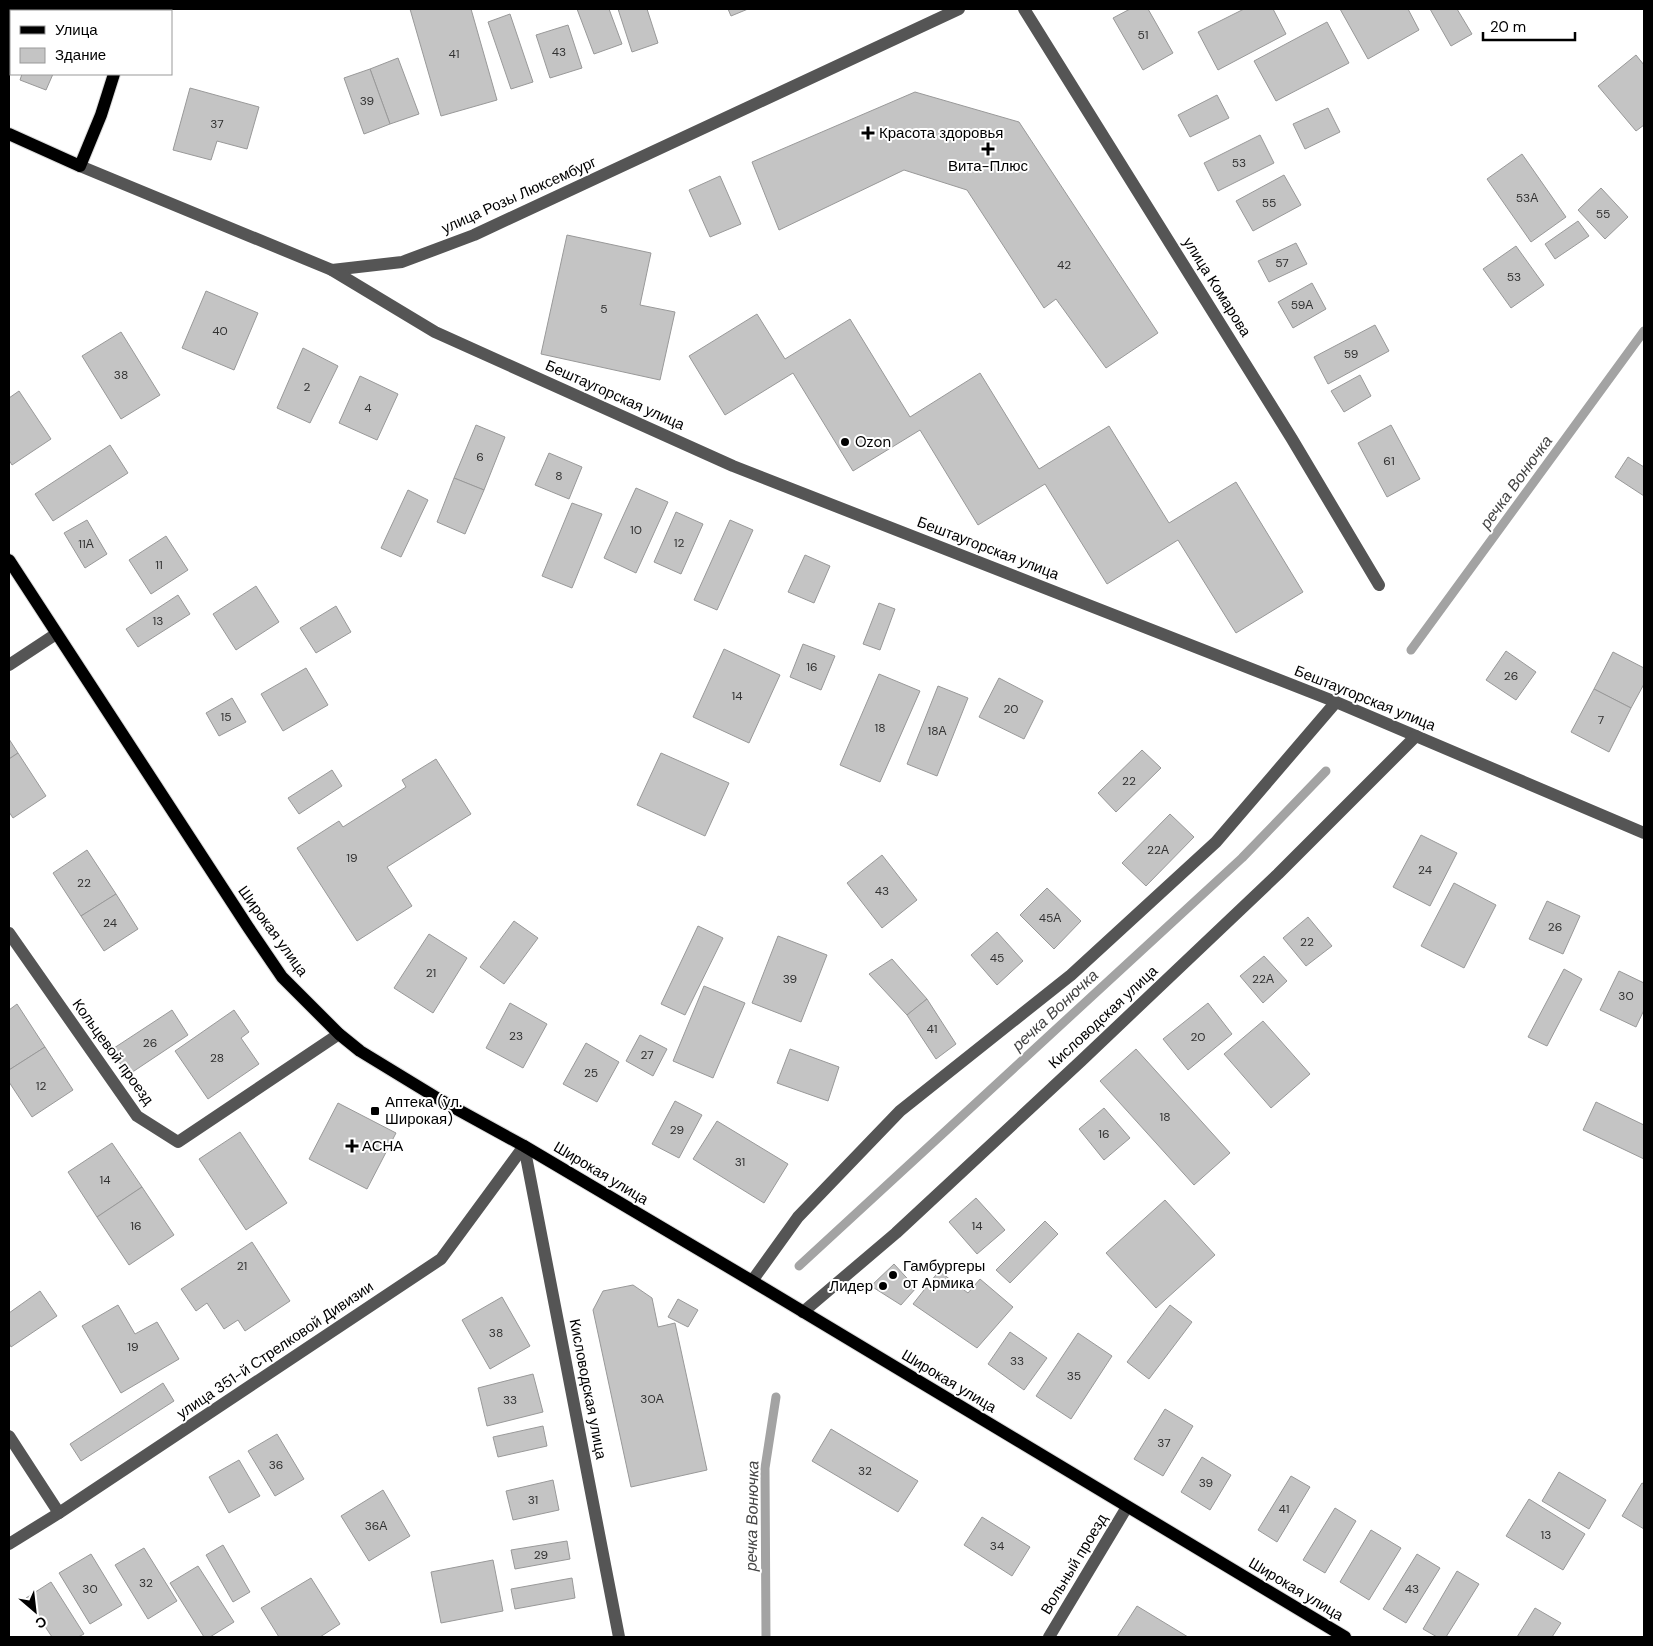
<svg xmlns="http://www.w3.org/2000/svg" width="1653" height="1646" viewBox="0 0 1653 1646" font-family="'DM Sans',sans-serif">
	<rect width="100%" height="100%" fill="#fff"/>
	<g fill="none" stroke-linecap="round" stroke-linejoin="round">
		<g stroke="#a3a3a3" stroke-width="9">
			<polyline points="1411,650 1644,331"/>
			<polyline points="799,1266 1242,858 1326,771"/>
			<polyline points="766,1637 765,1468 776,1397"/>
		</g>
	</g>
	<g fill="#c4c4c4" stroke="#999">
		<polygon points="33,9 72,9 72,11 41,11"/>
		<polygon points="410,9 471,9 497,100 441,116"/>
		<polygon points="577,9 609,9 622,44 594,54"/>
		<polygon points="618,9 647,9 658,43 632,52"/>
		<polygon points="728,9 748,9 731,16"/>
		<polygon points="1130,9 1148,9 1173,53 1143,70 1113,18"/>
		<polygon points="1244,9 1273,9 1286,34 1218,70 1198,32"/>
		<polygon points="1340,9 1408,9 1419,30 1368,59"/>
		<polygon points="1430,9 1457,9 1472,34 1451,46"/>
		<polygon points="510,14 533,82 511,89 488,22"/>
		<polygon points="1327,22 1349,63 1276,101 1254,61"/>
		<polygon points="568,25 582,68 550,78 536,35"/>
		<polygon points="1636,55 1644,65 1644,125 1636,131 1598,86"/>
		<polygon points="398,58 419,114 390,124 370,69"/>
		<polygon points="370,69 390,124 364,134 344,78"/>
		<polygon points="22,74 53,74 46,90 20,80"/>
		<polygon points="190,88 259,107 247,149 217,141 211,160 173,150"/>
		<polygon points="915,92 1019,122 1158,333 1106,368 1056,299 1044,308 967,190 904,170 779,230 752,162"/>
		<polygon points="1217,95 1229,118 1190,137 1178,115"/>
		<polygon points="1328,108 1340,132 1305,149 1293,124"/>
		<polygon points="1260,135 1274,163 1218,191 1204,163"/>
		<polygon points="1522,154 1566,217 1531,242 1487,179"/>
		<polygon points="1284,175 1301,205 1253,231 1236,201"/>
		<polygon points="720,176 741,224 710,237 689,190"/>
		<polygon points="1601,188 1628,217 1605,239 1578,210"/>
		<polygon points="1578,221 1589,236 1555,259 1545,244"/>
		<polygon points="567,235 651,253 640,305 675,312 660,380 541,354"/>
		<polygon points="1296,243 1307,264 1269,282 1258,261"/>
		<polygon points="1516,246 1544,285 1511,308 1483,269"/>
		<polygon points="1312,283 1326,309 1293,328 1278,302"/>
		<polygon points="206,291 258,313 234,370 182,348"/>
		<polygon points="757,314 785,359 850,319 910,417 980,373 1039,469 1109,426 1169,523 1236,482 1303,592 1236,633 1178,540 1107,584 1045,484 978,525 920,430 853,471 793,373 725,415 689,356"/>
		<polygon points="1375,325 1389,351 1328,384 1314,357"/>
		<polygon points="121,332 160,395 121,419 82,356"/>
		<polygon points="303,348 338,366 310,423 277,408"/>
		<polygon points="1360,375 1371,396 1344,412 1331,391"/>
		<polygon points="360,376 398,394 377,440 339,423"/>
		<polygon points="19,391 51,439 12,465 9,460 9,398"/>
		<polygon points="476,425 505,437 484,490 454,478"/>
		<polygon points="1391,425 1420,479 1387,497 1358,443"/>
		<polygon points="110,445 128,473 53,521 35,494"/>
		<polygon points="549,453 582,467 569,499 535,485"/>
		<polygon points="1628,457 1644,467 1644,496 1615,477"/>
		<polygon points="454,478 484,490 465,534 437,522"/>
		<polygon points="636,488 668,502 636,573 604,558"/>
		<polygon points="408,490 428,500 401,557 381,548"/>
		<polygon points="572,503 602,514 572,588 542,576"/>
		<polygon points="676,512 703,524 681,574 654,562"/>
		<polygon points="87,520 107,554 85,568 64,533"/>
		<polygon points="730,520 753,530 717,610 694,600"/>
		<polygon points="166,536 188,570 151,594 129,560"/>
		<polygon points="805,555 830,566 814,603 788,592"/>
		<polygon points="256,586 279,622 236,650 213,614"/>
		<polygon points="178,595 190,614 138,647 126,629"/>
		<polygon points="879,603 895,609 880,650 863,644"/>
		<polygon points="336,606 351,632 316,653 300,628"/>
		<polygon points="803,644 835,656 821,690 790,677"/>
		<polygon points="724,649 780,675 749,743 693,717"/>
		<polygon points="1506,651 1536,672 1516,700 1486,680"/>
		<polygon points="1613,652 1644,668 1644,684 1631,708 1594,689"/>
		<polygon points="306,668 328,705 283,731 261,694"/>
		<polygon points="879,674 920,691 880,782 840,765"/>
		<polygon points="999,678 1043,701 1024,739 979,717"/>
		<polygon points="938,686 968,698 937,776 907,764"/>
		<polygon points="1594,689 1631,708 1609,752 1571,732"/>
		<polygon points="232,698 246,722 219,736 206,713"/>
		<polygon points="9,739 18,753 9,759"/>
		<polygon points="1142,750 1161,768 1116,812 1098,793"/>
		<polygon points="18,753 46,796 13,818 9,812 9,759"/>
		<polygon points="661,753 729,783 705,836 637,805"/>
		<polygon points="436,759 471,814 387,867 412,906 357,941 297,848 339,821 343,827 406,787 402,780"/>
		<polygon points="332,770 342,786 299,814 288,798"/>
		<polygon points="1170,814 1194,837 1146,886 1122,863"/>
		<polygon points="1421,835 1457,853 1430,906 1393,887"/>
		<polygon points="87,850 116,894 81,916 53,873"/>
		<polygon points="882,855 917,900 882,928 847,883"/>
		<polygon points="1454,883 1496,905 1464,968 1421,946"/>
		<polygon points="1047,888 1081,921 1054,949 1020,915"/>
		<polygon points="116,894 138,929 104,951 81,916"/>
		<polygon points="1547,901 1580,916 1563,954 1529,939"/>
		<polygon points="1308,917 1332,946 1306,966 1283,938"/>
		<polygon points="514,921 538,938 504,984 480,967"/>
		<polygon points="698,926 723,938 685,1015 661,1004"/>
		<polygon points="997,932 1023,961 997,985 971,955"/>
		<polygon points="429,934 467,958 433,1013 394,988"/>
		<polygon points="778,936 827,955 801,1022 752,1003"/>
		<polygon points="1264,956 1287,981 1263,1003 1240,976"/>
		<polygon points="892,959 927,999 907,1015 869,974"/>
		<polygon points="1564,969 1582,979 1547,1046 1528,1037"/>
		<polygon points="1619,971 1644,983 1644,1010 1636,1027 1600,1010"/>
		<polygon points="704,986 745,1003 713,1078 673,1061"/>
		<polygon points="927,999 956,1044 936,1059 907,1015"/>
		<polygon points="510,1003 547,1024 523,1068 486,1048"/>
		<polygon points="1208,1003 1232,1034 1188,1070 1163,1039"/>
		<polygon points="17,1004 45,1047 9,1070 9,1010"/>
		<polygon points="172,1010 188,1035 128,1075 111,1050"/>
		<polygon points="234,1010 249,1032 241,1038 259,1064 208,1099 175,1051"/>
		<polygon points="1263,1021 1310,1074 1271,1108 1224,1054"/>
		<polygon points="640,1035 667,1049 653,1076 626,1061"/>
		<polygon points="586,1043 619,1062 597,1102 563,1084"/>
		<polygon points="45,1047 73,1090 32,1117 9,1082 9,1070"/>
		<polygon points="790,1049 839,1067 828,1101 777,1083"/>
		<polygon points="1136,1049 1230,1153 1194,1185 1100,1081"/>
		<polygon points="675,1101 702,1115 679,1158 652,1144"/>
		<polygon points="1596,1102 1644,1125 1644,1159 1583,1130"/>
		<polygon points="338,1103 396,1133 367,1189 309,1159"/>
		<polygon points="1104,1108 1130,1138 1104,1160 1079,1129"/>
		<polygon points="717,1121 788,1164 764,1203 693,1159"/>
		<polygon points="240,1132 287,1203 246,1230 199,1159"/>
		<polygon points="112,1143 142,1187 97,1217 68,1172"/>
		<polygon points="142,1187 174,1235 129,1265 97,1217"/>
		<polygon points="976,1198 1005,1230 977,1254 949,1222"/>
		<polygon points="1165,1200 1215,1255 1156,1308 1106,1253"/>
		<polygon points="1045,1221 1058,1234 1010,1283 996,1270"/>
		<polygon points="252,1242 290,1301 245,1331 238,1320 224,1329 207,1303 196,1311 181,1289"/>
		<polygon points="894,1264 916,1288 901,1305 871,1286"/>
		<polygon points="939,1271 968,1293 980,1279 1013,1307 977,1348 913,1304"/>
		<polygon points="633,1285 652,1298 658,1327 675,1323 707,1470 631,1487 593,1310 603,1291"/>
		<polygon points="40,1291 57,1316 11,1347 9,1343 9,1313"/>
		<polygon points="502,1297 530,1346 490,1369 462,1320"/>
		<polygon points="678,1299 698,1310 688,1327 668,1317"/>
		<polygon points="118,1305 135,1334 157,1322 179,1359 121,1393 82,1326"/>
		<polygon points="1170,1305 1192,1322 1149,1379 1127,1362"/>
		<polygon points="1010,1332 1047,1358 1024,1390 988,1364"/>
		<polygon points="1078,1333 1112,1356 1071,1419 1036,1396"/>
		<polygon points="533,1374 543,1412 487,1426 478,1388"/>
		<polygon points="163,1383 174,1401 81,1461 70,1444"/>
		<polygon points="1165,1409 1193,1426 1163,1476 1134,1459"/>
		<polygon points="543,1426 547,1446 498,1457 493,1437"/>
		<polygon points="831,1429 918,1481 898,1512 812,1461"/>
		<polygon points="277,1434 304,1479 275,1496 248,1451"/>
		<polygon points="1202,1457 1231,1475 1210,1510 1181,1492"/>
		<polygon points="239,1460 260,1496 229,1513 209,1477"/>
		<polygon points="1559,1472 1606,1500 1589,1529 1542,1501"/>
		<polygon points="1291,1476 1310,1487 1277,1542 1258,1530"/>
		<polygon points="553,1480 559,1510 513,1520 506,1491"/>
		<polygon points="1642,1483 1644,1484 1644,1529 1622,1516"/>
		<polygon points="383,1490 410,1536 369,1561 341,1516"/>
		<polygon points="1529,1499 1585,1534 1563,1570 1506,1536"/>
		<polygon points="1335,1508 1356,1521 1325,1573 1303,1560"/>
		<polygon points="982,1517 1030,1547 1012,1576 964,1545"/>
		<polygon points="1371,1530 1401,1548 1369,1600 1340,1582"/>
		<polygon points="567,1541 570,1559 515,1569 511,1550"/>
		<polygon points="223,1545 250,1592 233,1602 206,1555"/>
		<polygon points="144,1548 177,1601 148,1619 115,1565"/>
		<polygon points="91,1554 122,1605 90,1624 59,1573"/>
		<polygon points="1417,1554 1440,1568 1406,1623 1383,1609"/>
		<polygon points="493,1560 503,1611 441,1623 431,1572"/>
		<polygon points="198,1566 234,1622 210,1637 204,1637 170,1583"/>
		<polygon points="1457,1571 1479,1584 1446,1637 1437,1637 1423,1629"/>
		<polygon points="311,1578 340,1624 320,1637 279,1637 261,1608"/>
		<polygon points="572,1578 575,1598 515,1609 511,1589"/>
		<polygon points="51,1582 84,1634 78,1637 52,1637 26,1598"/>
		<polygon points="1137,1606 1188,1637 1117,1637"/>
		<polygon points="1535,1608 1561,1623 1552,1637 1517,1637"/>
	</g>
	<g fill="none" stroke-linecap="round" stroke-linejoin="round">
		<defs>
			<g id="major">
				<polyline points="134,11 134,9"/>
				<polyline points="9,134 80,166 101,115 114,74"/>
				<polyline points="9,560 248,927 282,977 339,1034 360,1051 442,1101 524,1146 752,1281 1345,1637"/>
			</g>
		</defs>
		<use href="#major" stroke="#dbdbdb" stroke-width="14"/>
		<g stroke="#555" stroke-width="12">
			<polyline points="1024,9 1292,439 1379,585"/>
			<polyline points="80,166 332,270 402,262 474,235 959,9"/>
			<polyline points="332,270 435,332 733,466 1336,702 1644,833"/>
			<polyline points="9,665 56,634"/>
			<polyline points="9,933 137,1116 178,1142 339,1034"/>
			<polyline points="524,1146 619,1637"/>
			<polyline points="752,1281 798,1217 900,1111 1071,975 1216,842 1336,702"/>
			<polyline points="803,1312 896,1233 1081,1061 1278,874 1416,736"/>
			<polyline points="9,1436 59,1513"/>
			<polyline points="9,1544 59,1513 441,1259 524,1146"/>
			<polyline points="1049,1637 1127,1507"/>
		</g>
		<use href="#major" stroke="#000" stroke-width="12"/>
	</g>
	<g fill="#000" stroke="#fff" stroke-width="2">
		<path d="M865.5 125.5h5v5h5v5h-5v5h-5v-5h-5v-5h5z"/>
		<path d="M985.5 141.5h5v5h5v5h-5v5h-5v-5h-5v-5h5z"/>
		<circle cx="845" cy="442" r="5"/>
		<rect x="370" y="1106" width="10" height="10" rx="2.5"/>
		<path d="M349.5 1138.5h5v5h5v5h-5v5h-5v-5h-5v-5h5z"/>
		<circle cx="893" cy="1275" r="5"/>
		<circle cx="883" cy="1286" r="5"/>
	</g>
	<g text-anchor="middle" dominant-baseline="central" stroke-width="4" stroke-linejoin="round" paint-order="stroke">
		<g font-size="12" fill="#313131">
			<text x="1143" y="35">51</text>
			<text x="559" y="52">43</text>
			<text x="454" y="54">41</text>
			<text x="367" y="101">39</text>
			<text x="217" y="124">37</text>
			<text x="1239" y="163">53</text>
			<text x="1527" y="198">53А</text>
			<text x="1269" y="203">55</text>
			<text x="1603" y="214">55</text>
			<text x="1282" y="263">57</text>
			<text x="1064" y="265">42</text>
			<text x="1514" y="277">53</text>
			<text x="1302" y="305">59А</text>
			<text x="604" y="309">5</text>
			<text x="220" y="331">40</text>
			<text x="1351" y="354">59</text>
			<text x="121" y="375">38</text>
			<text x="307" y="387">2</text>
			<text x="368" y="408">4</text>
			<text x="480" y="457">6</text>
			<text x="1389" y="461">61</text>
			<text x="559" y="476">8</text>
			<text x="636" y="530">10</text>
			<text x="679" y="543">12</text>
			<text x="86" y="544">11А</text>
			<text x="159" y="565">11</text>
			<text x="158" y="621">13</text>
			<text x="812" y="667">16</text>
			<text x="1511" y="676">26</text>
			<text x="737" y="696">14</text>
			<text x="1011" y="709">20</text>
			<text x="226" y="717">15</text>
			<text x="1601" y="720">7</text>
			<text x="880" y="728">18</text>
			<text x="937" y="731">18А</text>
			<text x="1129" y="781">22</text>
			<text x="1158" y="850">22А</text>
			<text x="352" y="858">19</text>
			<text x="1425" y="870">24</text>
			<text x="84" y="883">22</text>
			<text x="882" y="891">43</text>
			<text x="1050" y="918">45А</text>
			<text x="110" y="923">24</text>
			<text x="1555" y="927">26</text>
			<text x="1307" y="942">22</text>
			<text x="997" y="958">45</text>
			<text x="431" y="973">21</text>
			<text x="790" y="979">39</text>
			<text x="1263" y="979">22А</text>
			<text x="1626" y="996">30</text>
			<text x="932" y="1029">41</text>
			<text x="516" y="1036">23</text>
			<text x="1198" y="1037">20</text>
			<text x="150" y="1043">26</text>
			<text x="647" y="1055">27</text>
			<text x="217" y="1058">28</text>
			<text x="591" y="1073">25</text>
			<text x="41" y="1086">12</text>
			<text x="1165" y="1117">18</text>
			<text x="677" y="1130">29</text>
			<text x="1104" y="1134">16</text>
			<text x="740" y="1162">31</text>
			<text x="105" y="1180">14</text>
			<text x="136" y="1226">16</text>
			<text x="977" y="1226">14</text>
			<text x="242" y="1266">21</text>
			<text x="496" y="1333">38</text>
			<text x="133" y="1347">19</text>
			<text x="1017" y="1361">33</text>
			<text x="1074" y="1376">35</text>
			<text x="652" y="1399">30А</text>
			<text x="510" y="1400">33</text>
			<text x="1164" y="1443">37</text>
			<text x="276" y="1465">36</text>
			<text x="865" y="1471">32</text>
			<text x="1206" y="1483">39</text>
			<text x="533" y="1500">31</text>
			<text x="1284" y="1509">41</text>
			<text x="376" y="1526">36А</text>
			<text x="1546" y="1535">13</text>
			<text x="997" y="1546">34</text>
			<text x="541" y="1555">29</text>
			<text x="146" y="1583">32</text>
			<text x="90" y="1589">30</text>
			<text x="1412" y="1589">43</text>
		</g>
		<g font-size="15" fill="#000" stroke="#fff" text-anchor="start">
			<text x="879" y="133">Красота здоровья</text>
			<text x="988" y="166" text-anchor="middle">Вита-Плюс</text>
			<text x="855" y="442">Ozon</text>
			<text x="385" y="1102">Аптека (ул.<tspan x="385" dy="17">Широкая)</tspan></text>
			<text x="362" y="1146">АСНА</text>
			<text x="903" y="1266">Гамбургеры<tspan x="903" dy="17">от Армика</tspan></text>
			<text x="873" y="1286" text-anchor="end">Лидер</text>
		</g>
		<g font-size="15" fill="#000" stroke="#fff">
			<text transform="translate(519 195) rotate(-24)">улица Розы Люксембург</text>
			<text transform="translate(1217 287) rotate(58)">улица Комарова</text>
			<text transform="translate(615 395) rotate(24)">Бештаугорская улица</text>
			<text transform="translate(988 548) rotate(21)">Бештаугорская улица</text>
			<text transform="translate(1365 698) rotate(22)">Бештаугорская улица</text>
			<text transform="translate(273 931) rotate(54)">Широкая улица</text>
			<text transform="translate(1103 1017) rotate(-43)">Кисловодская улица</text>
			<text transform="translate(113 1052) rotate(54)">Кольцевой проезд</text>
			<text transform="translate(601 1173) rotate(31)">Широкая улица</text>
			<text transform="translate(275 1350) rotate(-34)">улица 351-й Стрелковой Дивизии</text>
			<text transform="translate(949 1381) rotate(31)">Широкая улица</text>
			<text transform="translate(588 1389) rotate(79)">Кисловодская улица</text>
			<text transform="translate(1074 1564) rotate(-59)">Вольный проезд</text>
			<text transform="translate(1296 1589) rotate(31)">Широкая улица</text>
		</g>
		<g font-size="16" font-style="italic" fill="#444" stroke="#fff">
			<text transform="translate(1516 482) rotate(-54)">речка Вонючка</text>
			<text transform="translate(1055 1010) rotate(-43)">речка Вонючка</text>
			<text transform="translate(752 1516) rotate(-89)">речка Вонючка</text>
		</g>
	</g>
	<rect width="1653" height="1646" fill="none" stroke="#000000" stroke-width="20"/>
	<rect x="10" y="10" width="162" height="65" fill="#ffffff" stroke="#999999"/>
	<rect x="20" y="26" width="25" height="8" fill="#000000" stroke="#999999"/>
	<text x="55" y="35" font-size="15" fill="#000000">Улица</text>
	<rect x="20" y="48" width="25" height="15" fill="#c4c4c4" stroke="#999999"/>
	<text x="55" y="60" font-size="15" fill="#000000">Здание</text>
	<g transform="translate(35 1611) rotate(152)" stroke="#ffffff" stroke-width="4" paint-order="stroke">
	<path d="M0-4L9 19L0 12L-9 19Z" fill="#000000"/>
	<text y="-8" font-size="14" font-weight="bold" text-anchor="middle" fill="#000000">С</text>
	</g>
	<path d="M1483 32v8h92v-8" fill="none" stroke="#000000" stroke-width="2.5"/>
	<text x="1490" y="32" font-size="15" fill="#000000" stroke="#ffffff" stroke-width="4" paint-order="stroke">20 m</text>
</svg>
